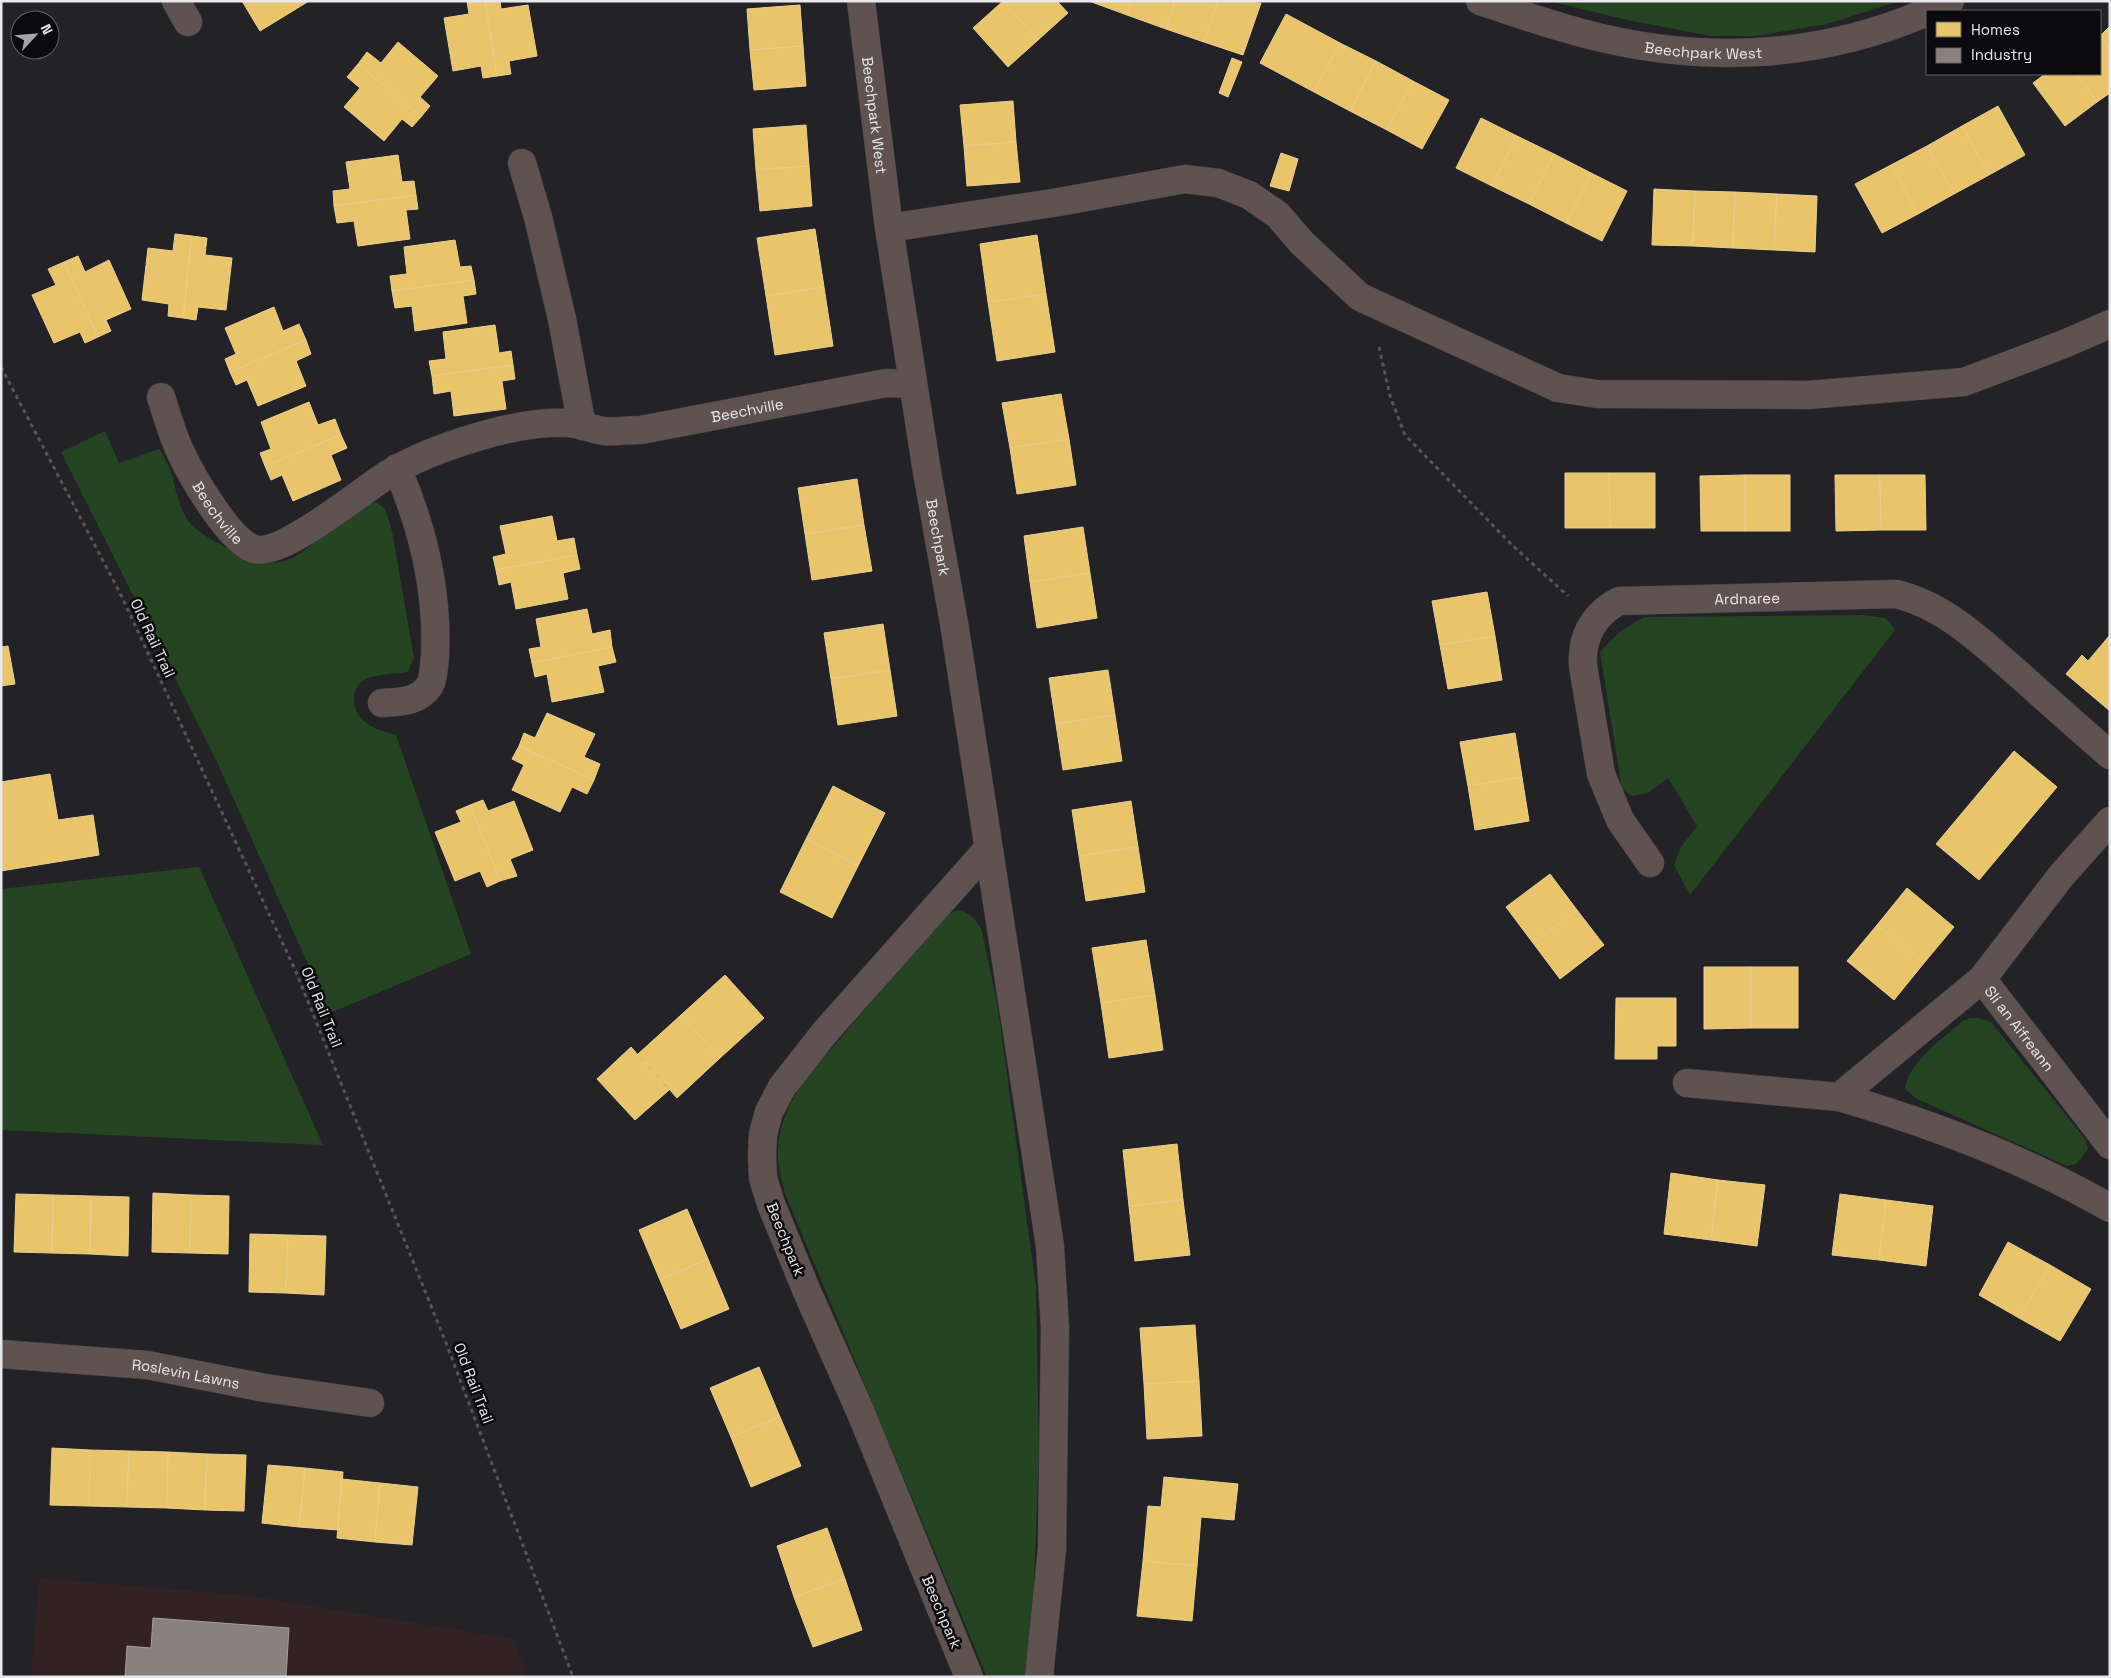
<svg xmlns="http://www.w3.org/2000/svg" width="2111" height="1678" viewBox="0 0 2111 1678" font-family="'Space Grotesk',sans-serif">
	<rect width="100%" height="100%" fill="#232226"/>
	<polygon fill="#332224" points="39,1578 245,1595 514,1639 527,1677 31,1677"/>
	<g fill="#244422">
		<polygon points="1549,1 1900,1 1827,24 1756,36 1711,36 1627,20"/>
		<path d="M105,431L119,463L159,449C177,474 173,496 187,519C194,531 215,541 227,548C288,583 300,550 346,517C356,510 363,504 376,502L385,509L392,531L414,658L408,672C395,674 368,673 359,684C356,687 354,694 354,698C353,723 376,729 396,735L471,954L330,1013L217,762L61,452Z"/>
		<path d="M1863,615L1886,618L1895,630L1690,895L1674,865L1681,847L1697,826L1668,778L1648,793L1631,796L1622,789L1600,653C1613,636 1626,626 1645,617Z"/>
		<polygon points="199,867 323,1145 1,1130 1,889"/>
		<path d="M958,910C971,913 976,920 982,931L998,1008L1036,1287L1039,1450L1034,1582L1026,1677H987L786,1196C771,1150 777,1126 801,1084L938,925L949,914Z"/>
		<path d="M1970,1018H1979L1991,1022L2086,1140L2088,1149L2076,1164L2067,1166L1917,1099L1905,1089C1908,1062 1943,1039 1962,1021Z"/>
	</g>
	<g fill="#e9c46a" stroke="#e9cf91">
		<polygon points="242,1 309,1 260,31"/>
		<polygon points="467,1 485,1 497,76 483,78 481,66 453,71 444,18 469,14"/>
		<polygon points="485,1 500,1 501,9 528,5 537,56 509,61 511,74 497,76"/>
		<polygon points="1003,1 1057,1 1068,13 1038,40"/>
		<polygon points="1003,1 1038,40 1008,67 973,28"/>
		<polygon points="1089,1 1132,1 1127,15"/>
		<polygon points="1132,1 1175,1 1166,29 1127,15"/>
		<polygon points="1175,1 1218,1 1204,42 1166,29"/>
		<polygon points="1218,1 1261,3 1243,55 1204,42"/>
		<polygon points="800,5 803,46 750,50 747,9"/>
		<polygon points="1286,14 1340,43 1314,92 1260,63"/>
		<polygon points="2110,26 2110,50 2100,36"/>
		<polygon points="2100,36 2110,50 2110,93 2097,102 2076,74 2100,74"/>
		<polygon points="398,42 438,76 420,97 430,106 421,117 358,64 367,52 381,63"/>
		<polygon points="1340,43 1376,61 1350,111 1314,92"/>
		<polygon points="803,46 806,86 754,90 750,50"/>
		<polygon points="1232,58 1242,62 1228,97 1219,93"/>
		<polygon points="1376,61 1413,81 1387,130 1350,111"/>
		<polygon points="358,64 421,117 412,127 402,119 384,141 344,107 360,88 347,77"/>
		<polygon points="2045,74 2076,74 2097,102 2065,126 2033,83"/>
		<polygon points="1413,81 1449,100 1422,149 1387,130"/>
		<polygon points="1013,101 1016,142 964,146 960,105"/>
		<polygon points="1998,106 2025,155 1989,175 1962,126"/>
		<polygon points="1481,118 1517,136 1492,186 1456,168"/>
		<polygon points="806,125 809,166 756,170 753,129"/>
		<polygon points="1962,126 1989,175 1954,194 1927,146"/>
		<polygon points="1517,136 1554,154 1529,204 1492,186"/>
		<polygon points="1016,142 1020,182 967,186 964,146"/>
		<polygon points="1927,146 1954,194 1918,214 1891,165"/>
		<polygon points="1281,153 1298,159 1289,191 1270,186"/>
		<polygon points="1554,154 1591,173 1566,223 1529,204"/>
		<polygon points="398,155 402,182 414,181 416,195 334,206 333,191 350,189 346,162"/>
		<polygon points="1891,165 1918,214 1882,233 1855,184"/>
		<polygon points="809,166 812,206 760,211 756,170"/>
		<polygon points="1591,173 1627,191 1602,241 1566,223"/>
		<polygon points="1654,189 1695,191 1693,246 1652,245"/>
		<polygon points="1695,191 1735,192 1733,248 1693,246"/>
		<polygon points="1735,192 1777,194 1774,250 1733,248"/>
		<polygon points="1777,194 1817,196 1815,252 1774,250"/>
		<polygon points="416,195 418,209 406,210 410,239 358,246 354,221 337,223 334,206"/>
		<polygon points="815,229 824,287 766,296 757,238"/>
		<polygon points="175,234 192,236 183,318 168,316 169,304 142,300 148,248 173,251"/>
		<polygon points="1037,235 1046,294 988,302 980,244"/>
		<polygon points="192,236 207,238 205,255 232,258 226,310 198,307 196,320 183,318"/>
		<polygon points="455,240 460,267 471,266 474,280 392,291 390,276 407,274 404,247"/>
		<polygon points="78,256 85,272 109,260 131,309 106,320 111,331 98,337 64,262"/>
		<polygon points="64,262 98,337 85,343 80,332 54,343 32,295 56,285 48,269"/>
		<polygon points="474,280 476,294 463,296 467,323 415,331 412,306 395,308 392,291"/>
		<polygon points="824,287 833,346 775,355 766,296"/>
		<polygon points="1046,294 1055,352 997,361 988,302"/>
		<polygon points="274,307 283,331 299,324 306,340 230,372 225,359 236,354 225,328"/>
		<polygon points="495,325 499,353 511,351 513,365 432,376 429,361 446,359 443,332"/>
		<polygon points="306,340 311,354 296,361 306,386 258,406 247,380 236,385 230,372"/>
		<polygon points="513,365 515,379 502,381 506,409 454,416 451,391 434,394 432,376"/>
		<polygon points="1061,394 1069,439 1010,448 1002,403"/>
		<polygon points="309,402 318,425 335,419 341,435 265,466 260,453 271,449 261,422"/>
		<polygon points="341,435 347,448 331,455 341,480 293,501 282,475 271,480 265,466"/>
		<polygon points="1069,439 1076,485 1017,494 1010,448"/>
		<polygon points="1565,473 1609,473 1610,528 1565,528"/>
		<polygon points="1609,473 1655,473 1655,528 1610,528"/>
		<rect x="1745" y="475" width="45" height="56"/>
		<polygon points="1745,475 1745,531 1701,531 1700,476"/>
		<polygon points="1835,475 1880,475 1881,530 1836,531"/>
		<polygon points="1880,475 1925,475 1926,530 1881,530"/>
		<polygon points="857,479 864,525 805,534 798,488"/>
		<polygon points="552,516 557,541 574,538 577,555 496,570 493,557 506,554 500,526"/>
		<polygon points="864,525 872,571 812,580 805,534"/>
		<polygon points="1083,527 1090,573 1030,582 1024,536"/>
		<polygon points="577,555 580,569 563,573 568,599 516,609 511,582 499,585 496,570"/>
		<polygon points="1090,573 1097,618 1037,628 1030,582"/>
		<polygon points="1487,592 1495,636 1440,645 1432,601"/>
		<polygon points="587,609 592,634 610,630 612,647 532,663 529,649 541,647 536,619"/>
		<polygon points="883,624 890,670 831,679 824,633"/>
		<polygon points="2110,635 2110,711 2066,674 2082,655 2088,661"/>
		<polygon points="1495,636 1502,680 1448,689 1440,645"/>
		<polygon points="8,646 15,684 1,686 1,647"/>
		<polygon points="612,647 616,662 598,666 604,692 552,702 547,674 535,677 532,663"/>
		<polygon points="890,670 897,716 838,725 831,679"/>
		<polygon points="1108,670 1115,715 1056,724 1049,678"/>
		<polygon points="547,713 595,734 584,757 600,764 594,780 519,746 524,733 535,738"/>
		<polygon points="1115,715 1122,761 1063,770 1056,724"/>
		<polygon points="1515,733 1522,777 1468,786 1460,742"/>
		<polygon points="519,746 594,780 587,794 572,787 560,812 512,790 524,765 512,759"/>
		<polygon points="2014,751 2057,787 1979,880 1936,844"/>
		<polygon points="50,774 58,820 93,815 99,855 1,871 1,782"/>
		<polygon points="1522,777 1529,821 1475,830 1468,786"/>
		<polygon points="833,786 885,813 858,866 806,839"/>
		<polygon points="483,800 488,811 514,801 533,850 510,859 517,876 500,881 470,805"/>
		<polygon points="1131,801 1138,847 1079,856 1072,810"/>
		<polygon points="470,805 500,881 487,887 480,871 455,881 435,832 461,822 456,811"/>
		<polygon points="806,839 858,866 832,918 780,892"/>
		<polygon points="1138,847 1145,892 1086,901 1079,856"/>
		<polygon points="1550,874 1577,910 1533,943 1506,907"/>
		<polygon points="1907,888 1954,927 1924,963 1877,925"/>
		<polygon points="1577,910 1604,945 1560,979 1533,943"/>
		<polygon points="1877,925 1924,963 1894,1000 1847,961"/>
		<polygon points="1146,940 1155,995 1101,1003 1092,948"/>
		<polygon points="1704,967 1751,967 1751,1028 1704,1029"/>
		<rect x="1751" y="967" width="47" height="61"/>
		<polygon points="725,975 764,1018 720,1058 681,1015"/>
		<polygon points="1155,995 1163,1050 1109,1058 1101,1003"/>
		<polygon points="1616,998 1676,998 1676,1046 1657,1046 1657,1059 1615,1059"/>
		<polygon points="681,1015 720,1058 677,1098 638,1054"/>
		<polygon points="631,1047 669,1090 635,1120 597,1079"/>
		<polygon points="1177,1144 1183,1200 1129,1206 1123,1150"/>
		<polygon points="1671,1173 1718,1180 1711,1240 1664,1234"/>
		<polygon points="1718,1180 1765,1185 1757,1246 1711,1240"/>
		<polygon points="153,1193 191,1195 190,1253 152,1252"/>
		<polygon points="16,1194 53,1195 52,1253 14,1252"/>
		<polygon points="1840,1194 1886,1200 1879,1260 1832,1255"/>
		<polygon points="53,1195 91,1196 90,1254 52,1253"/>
		<polygon points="191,1195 229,1196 228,1254 190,1253"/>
		<polygon points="91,1196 129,1197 128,1256 90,1254"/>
		<polygon points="1183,1200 1190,1255 1135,1261 1129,1206"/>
		<polygon points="1886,1200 1933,1206 1926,1266 1879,1260"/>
		<polygon points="687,1209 708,1259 660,1280 639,1230"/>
		<polygon points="250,1234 288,1235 286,1293 249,1292"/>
		<polygon points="288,1235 326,1236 324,1295 286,1293"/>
		<polygon points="2008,1242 2050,1265 2019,1318 1979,1295"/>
		<polygon points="708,1259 729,1309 681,1329 660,1280"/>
		<polygon points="2050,1265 2091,1289 2060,1341 2019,1318"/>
		<polygon points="1195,1325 1199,1381 1144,1384 1140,1328"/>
		<polygon points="759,1367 780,1417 731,1437 710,1388"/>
		<polygon points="1199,1381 1202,1436 1147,1439 1144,1384"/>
		<polygon points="780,1417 801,1466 751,1487 731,1437"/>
		<polygon points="52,1448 90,1450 89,1506 50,1505"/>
		<polygon points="90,1450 129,1451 127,1507 89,1506"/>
		<polygon points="129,1451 168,1452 167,1508 127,1507"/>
		<polygon points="168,1452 207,1454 205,1510 167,1508"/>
		<polygon points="207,1454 246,1455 244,1511 205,1510"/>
		<polygon points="268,1465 305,1468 299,1527 262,1523"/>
		<polygon points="305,1468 343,1472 338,1530 299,1527"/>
		<polygon points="1164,1477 1238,1484 1234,1520 1201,1517 1197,1566 1143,1561 1148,1506 1161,1507"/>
		<polygon points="342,1479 380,1483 375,1542 337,1538"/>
		<polygon points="380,1483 418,1487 412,1545 375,1542"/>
		<polygon points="827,1528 845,1579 794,1597 777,1546"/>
		<polygon points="1143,1561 1197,1566 1192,1621 1137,1616"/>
		<polygon points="845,1579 862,1630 813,1647 794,1597"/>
	</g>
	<polygon fill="#8a817c" stroke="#a6a09e" points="153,1618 289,1628 286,1677 125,1677 127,1646 151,1648"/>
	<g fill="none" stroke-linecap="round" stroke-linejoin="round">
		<defs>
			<g id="minor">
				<polyline points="176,1 188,22"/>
				<path id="s1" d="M861,1L889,228L927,472L954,623L1050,1246L1055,1328L1052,1549L1039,1677"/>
				<path id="s2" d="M1480,1C1514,12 1547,24 1582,33C1697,64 1817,60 1927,12"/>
				<polyline points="1928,11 1950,1"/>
				<polyline points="522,163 538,217 562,319 582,426"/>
				<polyline points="889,228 1059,202 1185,179 1218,183 1249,195 1278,215 1302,243 1360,297 1558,388 1597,394 1808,395 1964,382 2064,344 2110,324"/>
				<path id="s3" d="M161,397C167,415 172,434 180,451C191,475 229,541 254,549C282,558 362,490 390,473C432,448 517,420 566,423C579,423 591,429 603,431C615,432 629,430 641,430L886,383L913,384"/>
				<path d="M382,703C400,702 419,702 430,685C434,678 434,664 435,655C438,590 423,528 397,468"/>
				<path id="s4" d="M1650,863L1620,820L1601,774L1583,666C1581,637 1593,615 1619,601L1896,594C1947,606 1986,646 2024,679C2053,705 2081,730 2110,755"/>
				<path id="s5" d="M1982,979L2110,1145"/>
				<polyline points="1687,1083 1839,1097 1982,979 2061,876 2110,821"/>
				<path d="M1839,1097C1933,1124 2025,1159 2110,1208"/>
				<path id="s6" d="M1,1354L147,1365L265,1388L370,1403"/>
				<polyline points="969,1677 861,1413 808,1294 771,1204 763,1178 762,1155 763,1134 769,1112 782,1087 826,1031 988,849"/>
			</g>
		</defs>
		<use href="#minor" stroke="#3f3f41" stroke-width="29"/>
		<g stroke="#5e5354" stroke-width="3" stroke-dasharray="4 4" stroke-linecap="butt">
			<polyline points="1379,347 1390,396 1405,435 1512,545 1568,596"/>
			<polyline points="1,367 120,593 296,972 446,1343 573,1677"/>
		</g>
		<use href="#minor" stroke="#605250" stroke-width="28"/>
	</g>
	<g text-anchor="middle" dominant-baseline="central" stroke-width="5" stroke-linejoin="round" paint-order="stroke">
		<g font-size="15" fill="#e9e8ed" stroke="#0b0a0e">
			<text stroke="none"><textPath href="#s2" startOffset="230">Beechpark West</textPath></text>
			<text stroke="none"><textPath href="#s1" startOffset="115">Beechpark West</textPath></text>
			<text stroke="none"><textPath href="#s3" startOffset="709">Beechville</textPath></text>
			<text stroke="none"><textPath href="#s3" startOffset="130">Beechville</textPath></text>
			<text stroke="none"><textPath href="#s1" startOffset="542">Beechpark</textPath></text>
			<text stroke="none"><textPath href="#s4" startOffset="419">Ardnaree</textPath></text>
			<text transform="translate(153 638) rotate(65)">Old Rail Trail</text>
			<text transform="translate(322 1007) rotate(68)">Old Rail Trail</text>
			<text stroke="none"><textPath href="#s5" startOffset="62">Slí an Aifreann</textPath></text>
			<text transform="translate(786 1239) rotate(68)">Beechpark</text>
			<text stroke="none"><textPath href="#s6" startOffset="186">Roslevin Lawns</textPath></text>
			<text transform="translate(474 1383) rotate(69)">Old Rail Trail</text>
			<text transform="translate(942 1612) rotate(67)">Beechpark</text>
		</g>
	</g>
	<rect width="2111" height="1678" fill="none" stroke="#e9e8ed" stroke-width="5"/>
	<rect x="1926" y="10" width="175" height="65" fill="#0b0a0e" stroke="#646367"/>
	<rect x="1936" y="22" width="25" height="15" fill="#e9c46a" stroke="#646367"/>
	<text x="1971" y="35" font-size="15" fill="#e9e8ed">Homes</text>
	<rect x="1936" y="48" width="25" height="15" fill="#8a817c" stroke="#646367"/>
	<text x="1971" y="60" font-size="15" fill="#e9e8ed">Industry</text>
	<g transform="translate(35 35) rotate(64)"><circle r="24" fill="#0b0a0e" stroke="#646367"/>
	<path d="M0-4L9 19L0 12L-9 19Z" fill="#a4a3a7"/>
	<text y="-8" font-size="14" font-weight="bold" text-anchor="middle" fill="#e9e8ed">N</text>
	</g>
</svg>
